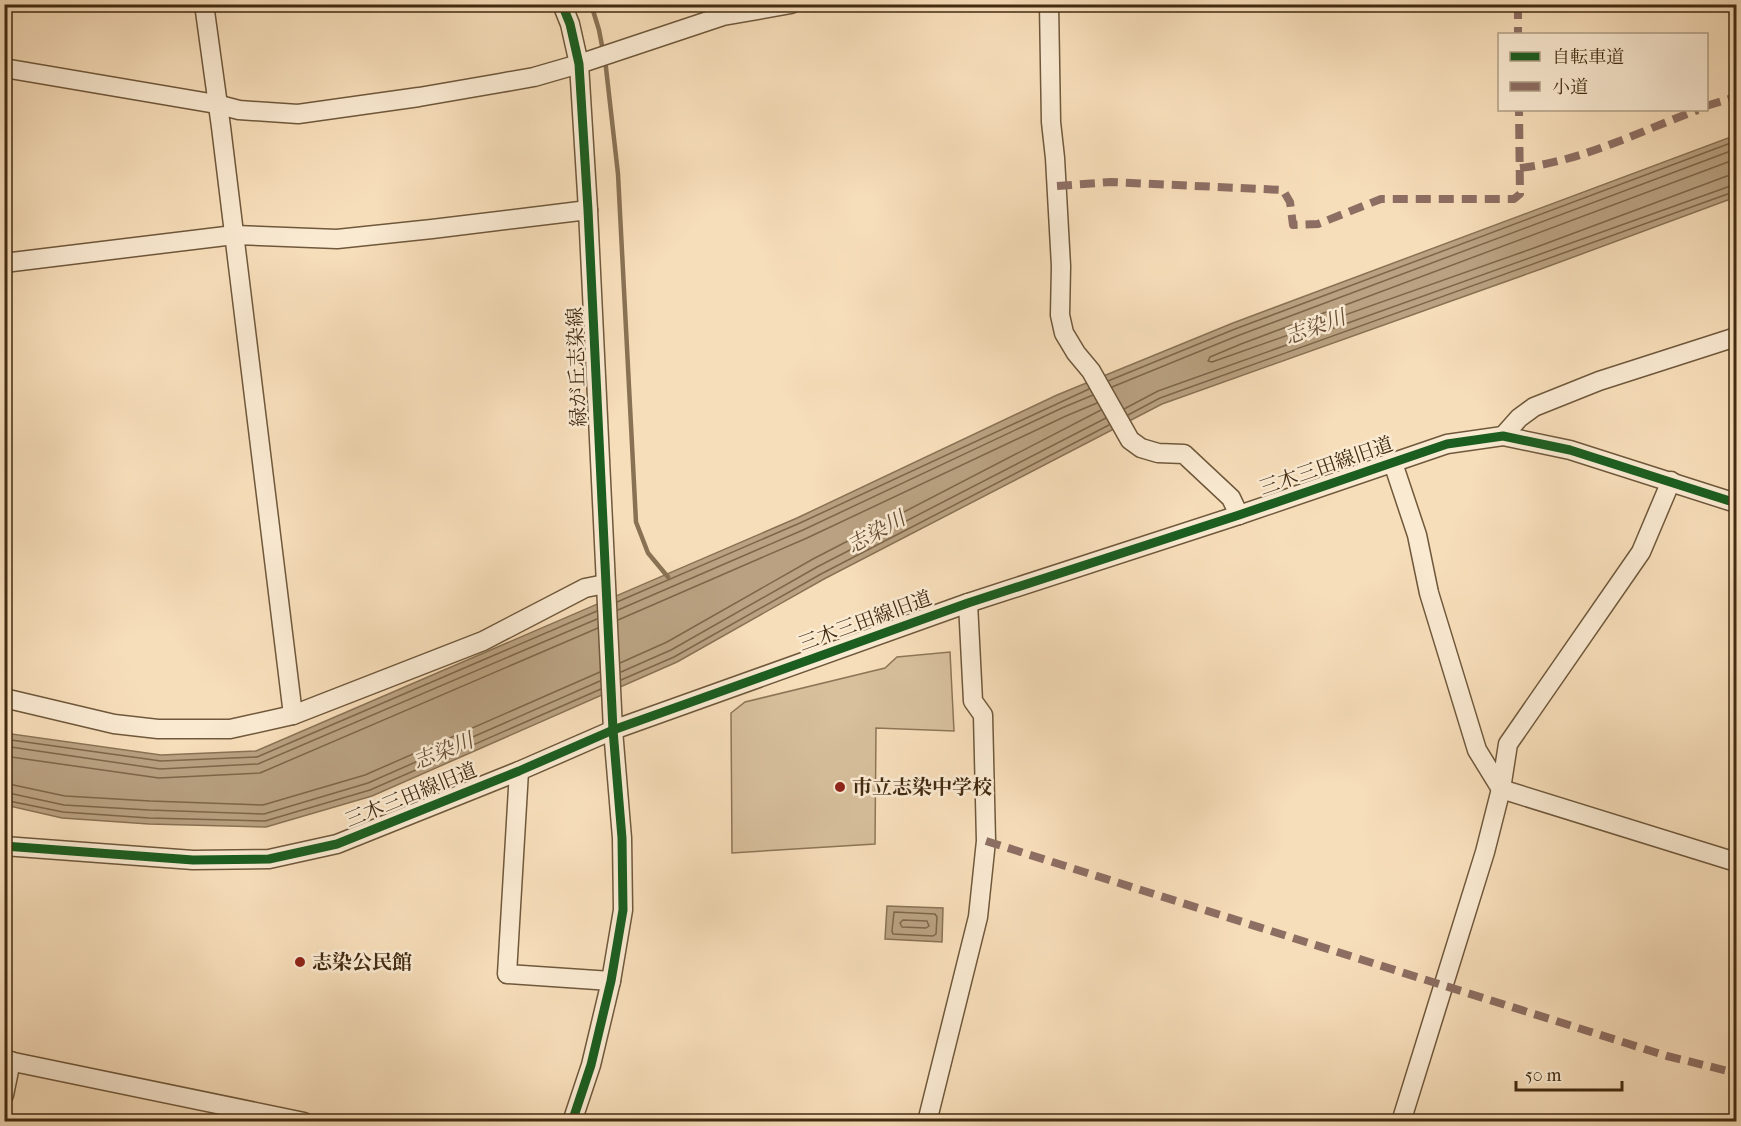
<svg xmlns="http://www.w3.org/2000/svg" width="1741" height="1126" viewBox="0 0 1741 1126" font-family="'IM FELL French Canon','Noto Serif JP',serif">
	<rect width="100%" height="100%" fill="#f7deba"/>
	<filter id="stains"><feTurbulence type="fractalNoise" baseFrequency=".00333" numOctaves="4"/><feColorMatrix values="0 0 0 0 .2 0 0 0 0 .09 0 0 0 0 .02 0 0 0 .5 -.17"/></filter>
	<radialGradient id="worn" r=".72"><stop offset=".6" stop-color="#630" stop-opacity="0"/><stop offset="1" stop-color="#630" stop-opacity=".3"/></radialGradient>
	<polygon fill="#d8c09d" stroke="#8d7657" stroke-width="1.5" points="950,652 954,731 876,728 875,844 732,853 731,713 745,702 885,668 897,657"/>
	<g fill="#b9a181" stroke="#897254" stroke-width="1.5">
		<polygon points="1736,135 1736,197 1541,269 1162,404 824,579 677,662 372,796 266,827 149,824 62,818 5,805 5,733 161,755 256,751 797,518 1057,395 1233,323"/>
		<polygon points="887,906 943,908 942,942 885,939"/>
	</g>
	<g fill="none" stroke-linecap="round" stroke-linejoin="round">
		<g stroke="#7e6649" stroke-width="1.5">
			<polyline points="1736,159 1241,344 1210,357 1208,361 1212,362 1534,248 1727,176 1736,175"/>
			<polyline points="1108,381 1235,329 1736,141"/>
			<polyline points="1112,387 1237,336 1736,149"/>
			<polyline points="1124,409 1158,391 1736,184"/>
			<polyline points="1128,415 1160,398 1736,191"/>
			<polyline points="617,602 800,523 1089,389"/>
			<polyline points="618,610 803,530 1062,408 1093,395"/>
			<polyline points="618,620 807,538 1066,416 1097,403"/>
			<polyline points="620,663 667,642 813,559 1101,410"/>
			<polyline points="621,672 671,650 817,567 1106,418"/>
			<polyline points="621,680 674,657 821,574 1109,425"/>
			<polyline points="4,739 161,761 257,757 597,611"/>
			<polyline points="4,746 160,769 258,764 597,619"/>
			<polyline points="4,756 159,778 260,773 598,628"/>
			<polyline points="4,783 65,796 150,801 263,805 365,775 600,672"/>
			<polyline points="4,792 64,805 149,810 264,814 368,783 600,681"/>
			<polyline points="4,800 63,812 149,818 265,821 370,790 601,689"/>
			<polygon points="894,912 935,914 937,917 936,934 933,936 893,934 892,931"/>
			<polygon points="903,920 927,921 929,926 926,928 902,927 900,923"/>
		</g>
		<g stroke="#897254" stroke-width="4.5">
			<polyline points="591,4 599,30 603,51"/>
			<polyline points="605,59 618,174 636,522 648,553 668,577"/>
		</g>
		<defs>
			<g id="minor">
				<polyline points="204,4 221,127 293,715"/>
				<polyline points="562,4 570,24 579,64 588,210 613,730 622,838 623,910 611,981 591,1065 572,1122"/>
				<polyline points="1049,4 1051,122 1055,158 1061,266 1060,315 1064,333 1076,353 1091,371 1130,440 1141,448 1158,453 1184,454 1231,498 1239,515"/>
				<polyline points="4,68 216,104 239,110 298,114 419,97 500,83 534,77 579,64 723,16 791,4"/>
				<polyline points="4,263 234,235 337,239 432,229 588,210"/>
				<polyline points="1503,436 1519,418 1534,407 1599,381 1736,337"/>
				<polyline points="1393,463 1417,535 1429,593 1477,750 1501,789 1736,862"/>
				<polyline points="4,698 114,724 158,729 230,729 293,715 483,641 585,588 605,584"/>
				<polyline points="519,771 507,974 611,981"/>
				<polyline points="4,846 193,860 269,859 337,844 519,771 613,730 968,603 1239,515 1447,444 1503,436 1570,450 1736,503"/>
				<polyline points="4,1060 304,1122"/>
				<polyline points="4,1095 11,1061"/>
				<polyline points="927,1122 978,917 986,841 983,715 973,701 968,603"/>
				<polyline points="1401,1122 1485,852 1501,789 1508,744 1641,552 1671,481"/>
			</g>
		</defs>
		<use href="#minor" stroke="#6f583b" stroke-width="21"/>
		<use href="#minor" stroke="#faead2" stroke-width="18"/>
		<g stroke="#8d6e63" stroke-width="8" stroke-dasharray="15 8" stroke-linecap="butt">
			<polyline points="1518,4 1518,34"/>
			<polyline points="1706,106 1736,97"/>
			<path d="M1520,168C1583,161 1640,131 1698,110"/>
			<polyline points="1057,186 1111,182 1283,190 1290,202 1293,225 1318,224 1381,199 1514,199 1520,194 1519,110"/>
			<polyline points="986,841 1667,1056 1736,1073"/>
		</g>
		<defs>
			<g id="cycleway">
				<polyline points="562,4 570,24 579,64 588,210 613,730 622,838 623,910 611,981 591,1065 572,1122"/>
				<polyline points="4,846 193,860 269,859 337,844 519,771 613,730 968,603 1239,515 1447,444 1503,436 1570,450 1736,503"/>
			</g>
		</defs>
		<use href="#cycleway" stroke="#faead2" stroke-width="13"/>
		<use href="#cycleway" stroke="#1b5e20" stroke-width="9"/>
	</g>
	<g fill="#8f2418" stroke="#faead2" stroke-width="2">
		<circle cx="840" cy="787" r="6"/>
		<circle cx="300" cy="962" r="6"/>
	</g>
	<g text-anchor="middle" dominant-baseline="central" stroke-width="5" stroke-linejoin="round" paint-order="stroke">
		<g font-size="20" fill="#422b11" stroke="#faead2">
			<text transform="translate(577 367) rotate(-92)">緑が丘志染線</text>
			<text transform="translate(1326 466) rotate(-19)">三木三田線旧道</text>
			<text transform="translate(865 621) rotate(-20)">三木三田線旧道</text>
			<text transform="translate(411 795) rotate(-22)">三木三田線旧道</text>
		</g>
		<g font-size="20" font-weight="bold" fill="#422b11" stroke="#faead2" text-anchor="start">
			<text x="852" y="787">市立志染中学校</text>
			<text x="312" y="962">志染公民館</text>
		</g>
		<g font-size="21" font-style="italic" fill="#664e33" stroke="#faead2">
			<text transform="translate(1315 327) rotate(-20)">志染川</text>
			<text transform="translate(876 532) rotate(-29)">志染川</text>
			<text transform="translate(443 751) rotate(-22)">志染川</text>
		</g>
	</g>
	<rect width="1741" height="1126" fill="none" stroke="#f7deba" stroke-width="24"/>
	<rect x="6" y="6" width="1729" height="1114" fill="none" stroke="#422b11" stroke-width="3"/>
	<rect x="12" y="12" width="1717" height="1102" fill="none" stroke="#422b11" stroke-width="1.5"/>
	<rect x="1498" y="33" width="210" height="78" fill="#faead2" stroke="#b09e85" stroke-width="1.5"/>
	<rect x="1510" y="52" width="30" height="9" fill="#1b5e20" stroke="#b09e85" stroke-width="1.5"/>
	<text x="1552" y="63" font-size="18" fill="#422b11">自転車道</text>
	<rect x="1510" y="82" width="30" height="9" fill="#8d6e63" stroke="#b09e85" stroke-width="1.5"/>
	<text x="1552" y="93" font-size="18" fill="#422b11">小道</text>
	<path d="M1516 1081v9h106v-9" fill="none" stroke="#422b11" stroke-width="3"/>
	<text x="1525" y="1081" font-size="18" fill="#422b11" stroke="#faead2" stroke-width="4.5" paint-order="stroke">50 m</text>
	<rect width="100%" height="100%" filter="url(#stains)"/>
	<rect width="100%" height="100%" fill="url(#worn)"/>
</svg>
